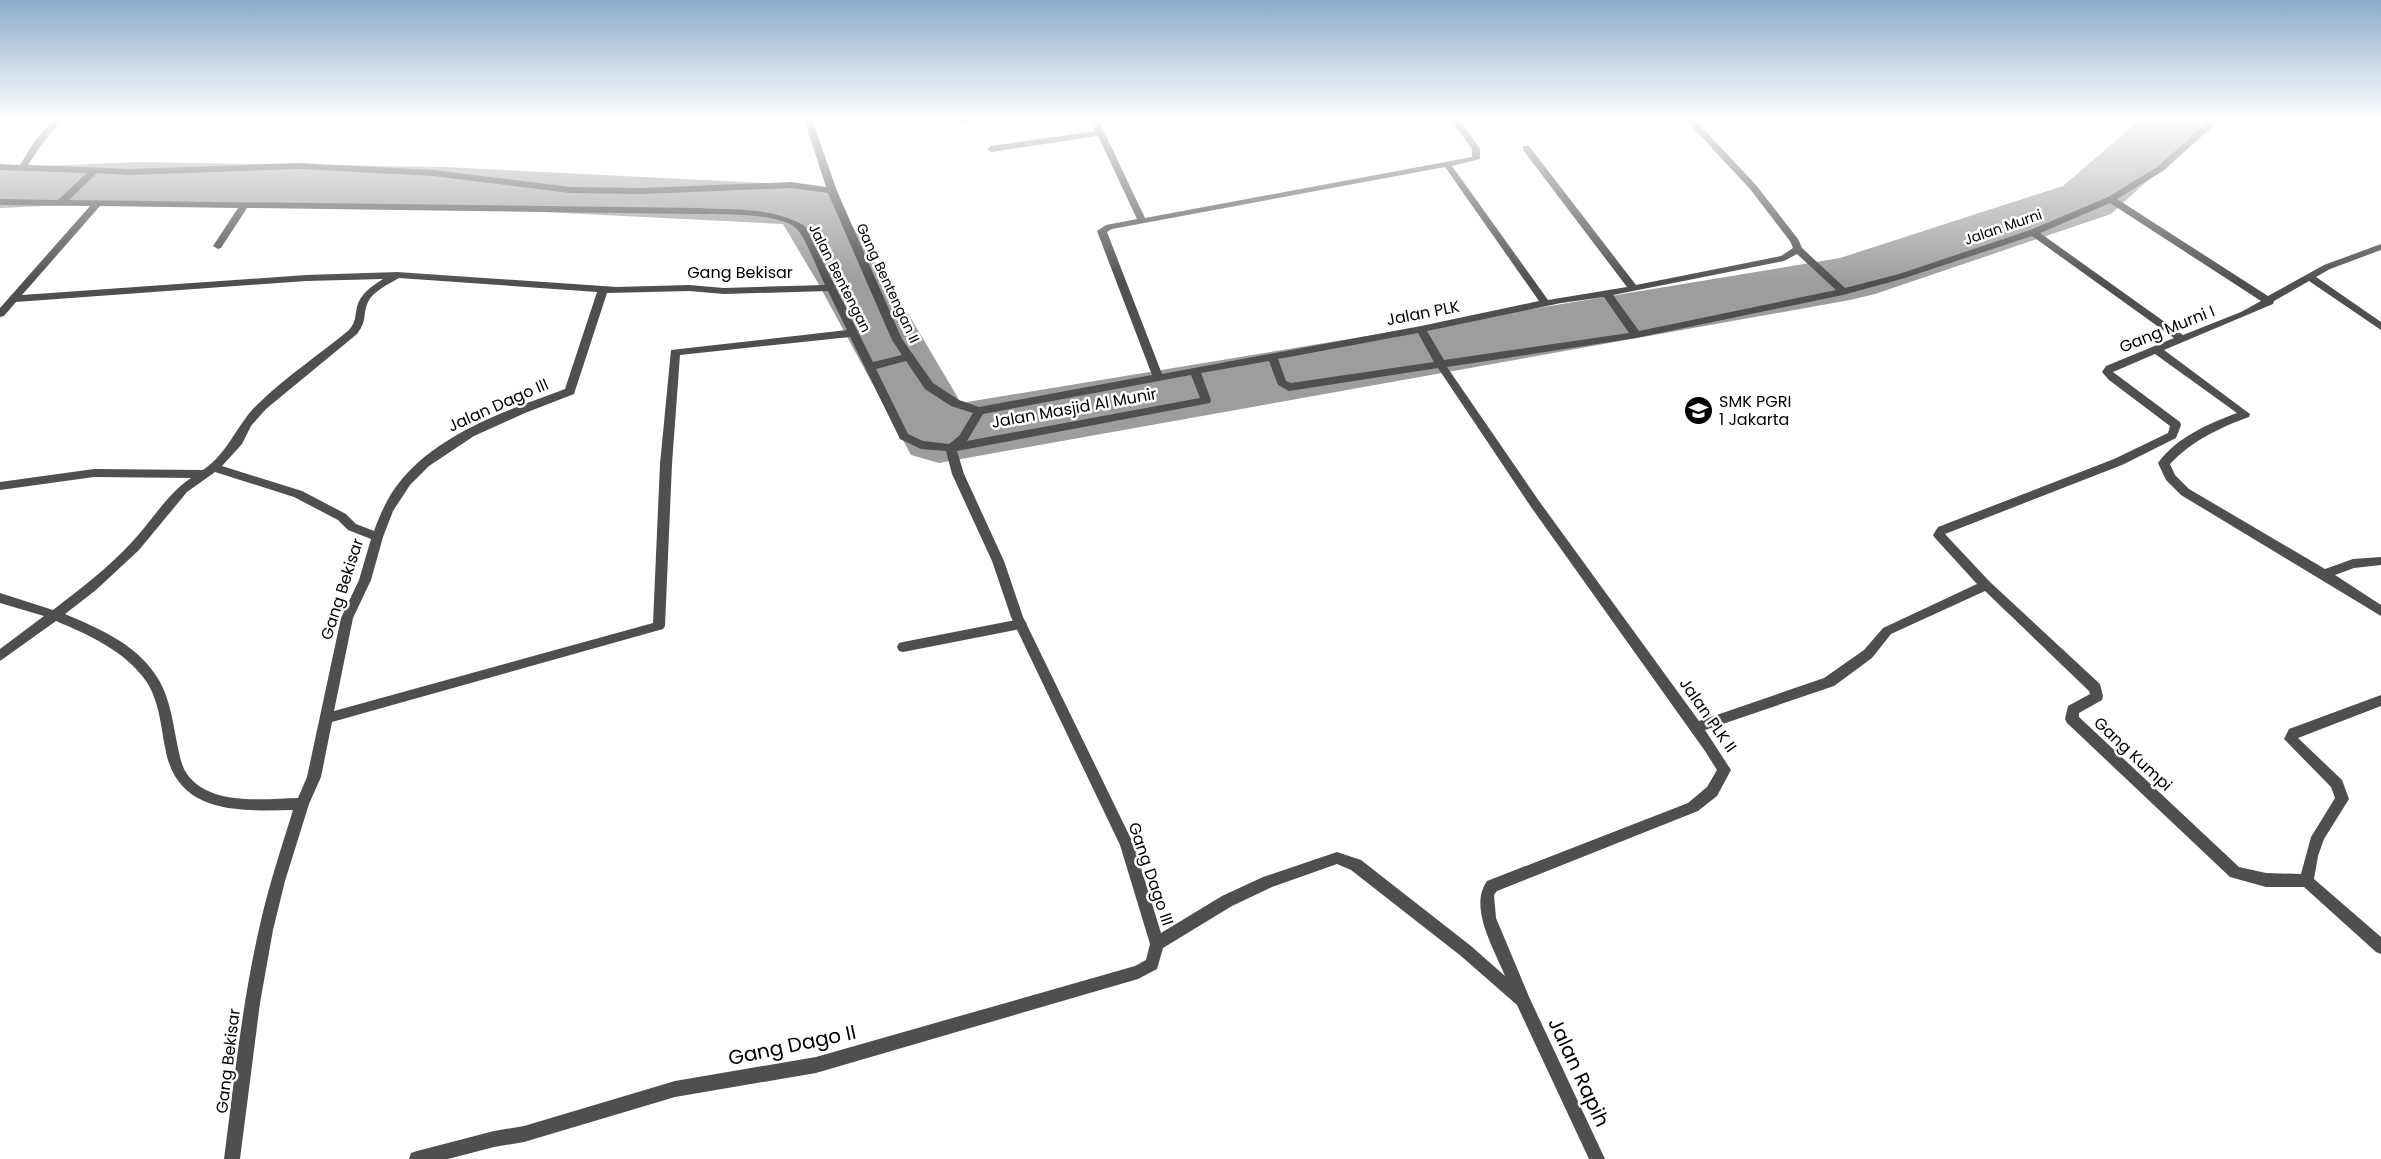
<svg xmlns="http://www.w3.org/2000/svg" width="2381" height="1159" viewBox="0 0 2381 1159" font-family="Poppins,sans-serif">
	<rect width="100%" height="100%" fill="#fff"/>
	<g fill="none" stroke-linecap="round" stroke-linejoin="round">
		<polygon fill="#9d9d9d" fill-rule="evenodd" points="2141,119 2210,119 2201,132 2111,214 1875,294 1850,300 939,463 911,455 818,283 783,224 445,207 138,202 0,208 0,168 138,162 445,167 805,185 829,191 890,283 961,403 1840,258 2063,186"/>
		<polygon fill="#4f4f4f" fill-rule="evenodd" points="1021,619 1025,621 1027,624 1025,627 1021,629 903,652 899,651 897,647 899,643 903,642"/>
		<g fill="#4f4f4f" fill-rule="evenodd">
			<path d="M54,119H63L41,145L28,165L130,169L299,163L433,170L570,187L642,188L791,182L826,187L804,119H812L837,191L902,339L933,383L959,400L979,407L1152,375L1097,231L1106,225L1137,219L1098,136L991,152L987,149L991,146L1095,131L1090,119H1098L1145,218L1472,157V149L1450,119H1459L1480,149V159L1452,166L1548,300L1627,287L1523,150V146H1529L1636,285L1781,256L1793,248L1790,241L1750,189L1685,119H1694L1756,185L1798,239L1802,248L1845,288L1899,274L2030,230L2108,197L2157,167L2211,119H2221L2163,171L2117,199L2268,296L2324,265L2381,244V250L2330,269L2316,277L2381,322V330L2309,281L2274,301L2273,304L2164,350L2250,414L2249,417C2219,428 2193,440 2170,464L2175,475L2189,489L2325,569L2353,559L2381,557V565L2354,568L2335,575L2381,605V616L2181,495L2166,480L2158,463C2177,437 2208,424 2237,413L2155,354L2113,372L2180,422L2181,425L2176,438L2122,465L1945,534L1990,582L2100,684L2103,696L2102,700L2079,713V717L2239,867L2266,873L2301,874L2311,837L2335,798L2331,787L2284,739L2289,729L2381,695V706L2298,738L2342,780L2349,799L2324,839L2318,856L2314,879L2381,937V954L2376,952L2304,887H2266L2230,877L2067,723L2065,719L2068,706L2090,694L2089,691L1985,591L1891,634L1872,658L1834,686L1705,730L1731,770L1717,796L1698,811L1497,891L1494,895L1496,918L1530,999L1605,1159H1589L1517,1005L1461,956L1351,870L1337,864L1272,887L1232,906L1163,948L1157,969L1138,979L816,1073L675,1097L524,1142L494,1147L448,1159H409L411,1153L417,1151L494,1131L524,1126L675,1081L816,1057L1135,966L1146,960L1150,944L1120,845L1011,617L992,561L952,474L946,451L921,449L900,439L850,337L680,355L672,464L665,626L663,629L332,722L321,777L309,804L285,881L273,930L260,1003L240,1159H224C234,1082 242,1004 259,929C268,888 281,849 293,810C239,811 176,815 165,747C161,726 159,700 146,681C125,651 89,635 56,621L0,661V649L44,616L0,603V593L53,610C80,589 108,568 131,543C151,522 167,494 191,478L94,477L0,490V482L94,469L203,470C229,453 237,423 259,403C287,376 320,354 349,330C356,322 355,316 357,307C360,294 372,286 383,279L306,281L16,302L4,316L0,317V308L90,206L0,205V199L58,200L87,173L0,170V164L20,165L34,142ZM1445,167L1539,301L1421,326L1162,374L1107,232L1112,229ZM299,169L433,176L570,193L642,194L791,188L828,193L892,340L902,355L873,362L805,226C772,207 735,210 698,208L69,200L97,173L130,175ZM2110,203L2261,301L2241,312L2183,335L2040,233ZM100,206L238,208L213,246L218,249L221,248L247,208L698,214C722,215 782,212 798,230C806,239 819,273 825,285L724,288L689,285L617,287L397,272L306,275L22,295ZM2032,236L2174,338L2106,366L2102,372L2109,380L2170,426L2168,433L2114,459L1938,527L1933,535L1935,538L1977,584L1883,628L1864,650L1824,678L1699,721L1539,501L1447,367L1636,338L1843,295L1905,278ZM1797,254L1836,290L1639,331L1613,295L1784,261ZM399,278L597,292L565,389C509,410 443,431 402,479C389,494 381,512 374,531L356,524L346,514L302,491L222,466L242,444L251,426L266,409L357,334C368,319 362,316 368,302C373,291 389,284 399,278ZM689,291L724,294L828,291L847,330L671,350L660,464L653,623L334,711L353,618L371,580L383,537L393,511L410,485L429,466L474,436L525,413L574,394L607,293ZM1604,297L1629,333L1444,360L1427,331L1561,303ZM1418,333L1434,362L1291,383L1286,381L1278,359ZM906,361L925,389L951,406L973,413L959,436L949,444L923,441L908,434L876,369ZM1269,361L1278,385L1289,391L1438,368L1531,507L1705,751L1717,770L1707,787L1688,803L1487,881C1468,908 1495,950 1505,976L1471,946L1361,860L1337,852L1263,877L1222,896L1161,933L1134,845L1023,617L1004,561L964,474L957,451L1210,403L1211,400L1201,373ZM1191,375L1200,398L967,441L983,414ZM215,472L294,497L338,520L348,530L371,539L359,580L341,618L307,777L298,798C263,799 204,807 184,769C180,760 178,748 176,738C172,716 168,692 155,674C134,643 98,628 65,614L96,590L139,550L187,492Z"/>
			<polygon points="959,119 967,119 967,121 963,124 960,123"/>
		</g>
	</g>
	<linearGradient id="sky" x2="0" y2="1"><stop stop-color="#8aabca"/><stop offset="0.42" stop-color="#fff"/><stop offset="1" stop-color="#fff" stop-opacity="0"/></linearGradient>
	<rect width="2381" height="282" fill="url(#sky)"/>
	<defs>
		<symbol id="school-disc" viewBox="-11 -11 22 22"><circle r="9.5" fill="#000" stroke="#fff"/><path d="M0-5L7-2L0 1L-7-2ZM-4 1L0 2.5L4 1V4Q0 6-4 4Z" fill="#fff"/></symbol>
	</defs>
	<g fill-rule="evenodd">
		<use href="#school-disc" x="1682" y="394" width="33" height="33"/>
	</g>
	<g text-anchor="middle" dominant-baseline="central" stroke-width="5" stroke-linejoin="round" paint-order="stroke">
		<g font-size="14" fill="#000" stroke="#fff">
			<text transform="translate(2003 227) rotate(-19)">Jalan Murni</text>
			<text transform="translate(840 278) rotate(63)">Jalan Bentengan</text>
			<text transform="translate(888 283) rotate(65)">Gang Bentengan II</text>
		</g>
		<g font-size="16" fill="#000" stroke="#fff">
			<text x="740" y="272">Gang Bekisar</text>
			<text transform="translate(1423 313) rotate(-11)">Jalan PLK</text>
			<text transform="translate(2167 329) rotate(-22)">Gang Murni I</text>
			<text transform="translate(498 405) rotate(-24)">Jalan Dago III</text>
			<text transform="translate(1074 408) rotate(-10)">Jalan Masjid Al Munir</text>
			<text transform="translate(342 589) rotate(-72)">Gang Bekisar</text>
			<text transform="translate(1708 715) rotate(55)">Jalan PLK II</text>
			<text transform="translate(2133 754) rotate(43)">Gang Kumpi</text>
			<text transform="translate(1151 874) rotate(71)">Gang Dago III</text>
			<text transform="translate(228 1061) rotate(-83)">Gang Bekisar</text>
		</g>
		<g font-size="16" fill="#000" stroke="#fff" text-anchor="start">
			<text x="1719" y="401">SMK PGRI<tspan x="1719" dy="18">1 Jakarta</tspan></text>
		</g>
		<g font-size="20" fill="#000" stroke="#fff">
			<text transform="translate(792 1045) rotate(-12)">Gang Dago II</text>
			<text transform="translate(1579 1072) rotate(65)">Jalan Rapih</text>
		</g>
	</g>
</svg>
